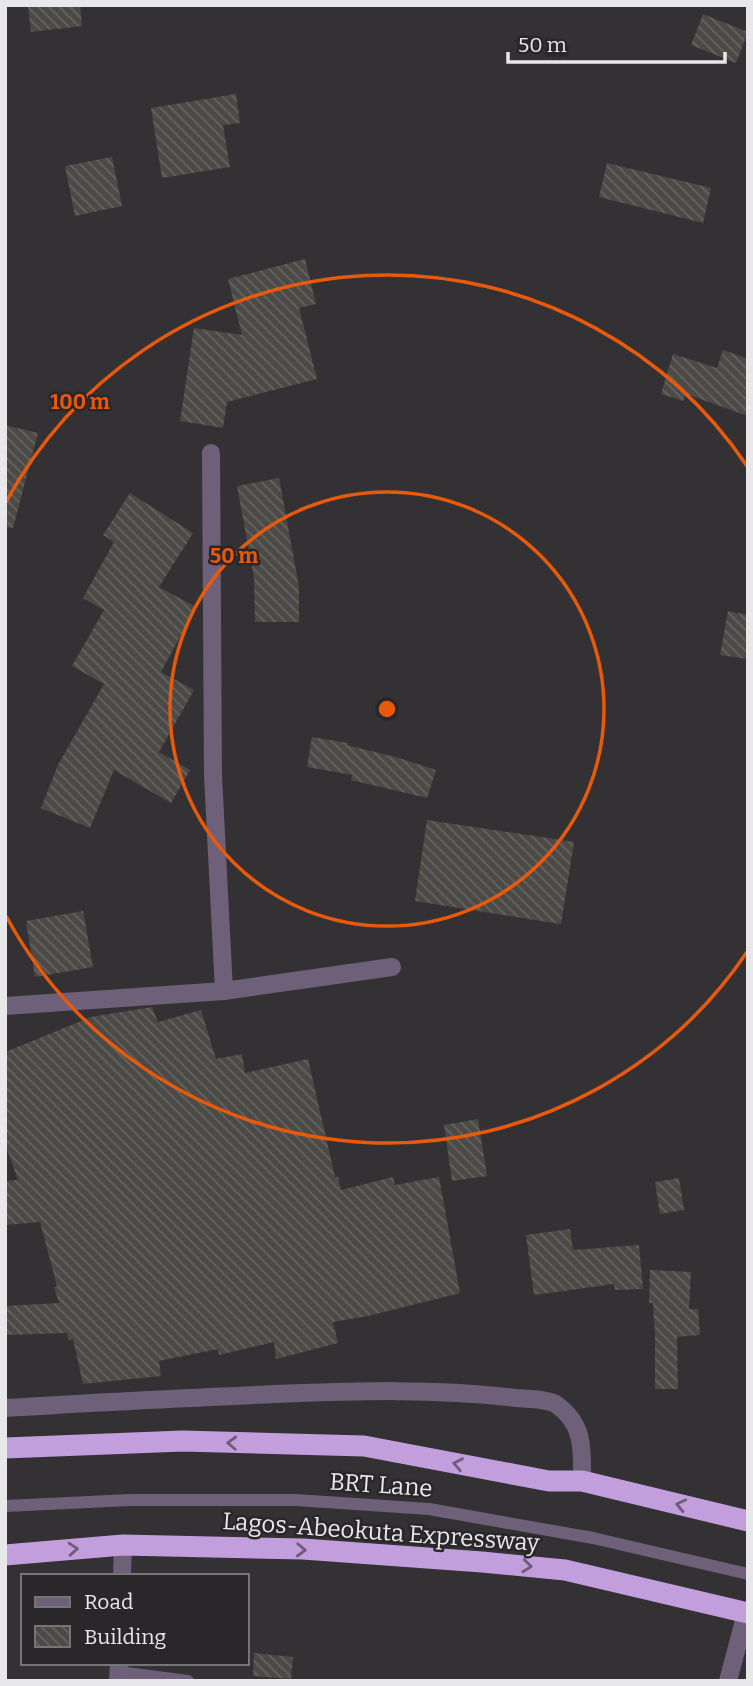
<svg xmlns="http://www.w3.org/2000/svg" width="753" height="1686" viewBox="0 0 753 1686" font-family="Bitter,serif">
	<defs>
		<pattern id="building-back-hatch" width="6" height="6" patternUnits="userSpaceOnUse" patternTransform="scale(1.75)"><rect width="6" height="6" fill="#4c4a46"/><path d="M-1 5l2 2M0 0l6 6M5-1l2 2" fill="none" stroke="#666461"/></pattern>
	</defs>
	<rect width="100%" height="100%" fill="#333134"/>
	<g fill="url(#building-back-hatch)">
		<polygon points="28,5 80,5 82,26 31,32"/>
		<polygon points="703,14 748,32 736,63 691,45"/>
		<polygon points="236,94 240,123 223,125 230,167 162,178 151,108"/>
		<polygon points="112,157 122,206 75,216 65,166"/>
		<polygon points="607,163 711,188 703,223 599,197"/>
		<polygon points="305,259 316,304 299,308 317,379 227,402 223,428 180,421 194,328 242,335 228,279"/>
		<polygon points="723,350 748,359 748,416 686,394 683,401 661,394 673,354 717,368"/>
		<polygon points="5,425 38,433 13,528 5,527"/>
		<polygon points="279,478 299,587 299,622 255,622 254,578 237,486"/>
		<polygon points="130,493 193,533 159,587 196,607 161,672 194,690 159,752 190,770 171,803 114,770 90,828 41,808 58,765 104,684 72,666 104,610 83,598 114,542 103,535"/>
		<polygon points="728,611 748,615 748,659 720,655"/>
		<polygon points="312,737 348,743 347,745 399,758 436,770 427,798 351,780 352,775 307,767"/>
		<polygon points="427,820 574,842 561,924 415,901"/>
		<polygon points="83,911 93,967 35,977 26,921"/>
		<polygon points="152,1007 158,1022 201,1010 216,1059 242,1054 245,1073 308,1059 335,1177 338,1177 341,1190 393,1177 395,1185 439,1177 460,1293 368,1316 333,1322 338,1343 276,1359 274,1342 219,1355 218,1349 159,1361 161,1376 83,1384 73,1339 69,1340 67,1333 5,1335 5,1306 59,1303 54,1287 57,1286 40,1222 5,1225 5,1181 18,1180 5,1143 5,1052 91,1017"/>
		<polygon points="478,1119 487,1176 452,1181 444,1125"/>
		<polygon points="679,1178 684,1210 660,1214 655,1182"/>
		<polygon points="570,1229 573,1250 639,1245 643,1289 615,1290 614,1284 534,1295 526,1235"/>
		<polygon points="650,1270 691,1272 689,1309 698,1309 700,1335 677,1337 678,1389 655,1389 655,1334 653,1303 649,1303"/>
		<polygon points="254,1653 293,1657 291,1679 253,1676"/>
	</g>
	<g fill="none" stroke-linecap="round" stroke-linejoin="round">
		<g stroke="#6f6079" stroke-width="12">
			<polyline points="5,1506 130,1500 296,1500 429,1509 593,1538 748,1574"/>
			<polyline points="119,1672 188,1681"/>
		</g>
		<g stroke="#6f6079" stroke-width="18">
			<polyline points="211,453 213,775 224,991"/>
			<polyline points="5,1006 224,991 392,967"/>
			<path d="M5,1408C96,1402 186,1398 276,1394C356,1391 436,1388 516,1398C526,1399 549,1399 557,1405C585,1425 582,1451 582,1481"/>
			<polyline points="122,1576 123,1545"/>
			<polyline points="118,1681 119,1663"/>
			<polyline points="728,1681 746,1613"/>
		</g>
		<g stroke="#c29edc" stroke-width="21">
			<polyline points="5,1448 183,1441 364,1446 549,1481 582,1481 748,1521"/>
			<polyline points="5,1555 123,1545 303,1549 482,1562 565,1570 748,1613"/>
		</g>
	</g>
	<defs><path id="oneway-chevron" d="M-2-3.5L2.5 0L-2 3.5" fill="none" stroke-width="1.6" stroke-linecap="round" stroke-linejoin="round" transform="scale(1.75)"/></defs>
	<g stroke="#6e5d7a">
		<use href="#oneway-chevron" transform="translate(232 1443) rotate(-178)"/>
		<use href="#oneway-chevron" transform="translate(458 1464) rotate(-169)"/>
		<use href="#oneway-chevron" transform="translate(681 1505) rotate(-167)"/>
		<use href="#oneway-chevron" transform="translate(73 1549) rotate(-4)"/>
		<use href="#oneway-chevron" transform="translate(301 1550) rotate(2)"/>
		<use href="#oneway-chevron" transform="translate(527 1566) rotate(6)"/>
	</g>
	<g fill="none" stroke="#e8590c" stroke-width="3.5">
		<circle cx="387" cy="709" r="217"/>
		<path d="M747 952A434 434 0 0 1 6 916M6 502A434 434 0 0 1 747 466"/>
	</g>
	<g text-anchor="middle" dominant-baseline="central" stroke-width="5" stroke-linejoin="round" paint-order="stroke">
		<g font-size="24" fill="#e8e7e9" stroke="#29272a">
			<text transform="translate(381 1485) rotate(4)">BRT Lane</text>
			<text transform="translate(381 1532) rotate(4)">Lagos-Abeokuta Expressway</text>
		</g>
	</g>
	<circle cx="387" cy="709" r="10" fill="#e8590c" stroke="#29272a" stroke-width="3.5"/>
	<g font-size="21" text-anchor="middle" font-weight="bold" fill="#e8590c" stroke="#29272a" stroke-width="5" stroke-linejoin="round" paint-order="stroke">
		<text x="80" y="409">100 m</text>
		<text x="234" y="563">50 m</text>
	</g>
	<rect width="753" height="1686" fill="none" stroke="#e8e7e9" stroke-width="14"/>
	<rect x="21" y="1574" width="228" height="91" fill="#29272a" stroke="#757476" stroke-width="2"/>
	<rect x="35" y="1597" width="35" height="10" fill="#6f6079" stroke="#757476" stroke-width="2"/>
	<text x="84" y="1609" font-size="21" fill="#e8e7e9">Road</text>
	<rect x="35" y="1626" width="35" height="21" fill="url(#building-back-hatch)" stroke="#757476" stroke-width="2"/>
	<text x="84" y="1644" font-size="21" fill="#e8e7e9">Building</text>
	<path d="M508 52v10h217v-10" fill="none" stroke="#e8e7e9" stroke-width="3.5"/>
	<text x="518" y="52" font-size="21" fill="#e8e7e9" stroke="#29272a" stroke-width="5" paint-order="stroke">50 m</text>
</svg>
